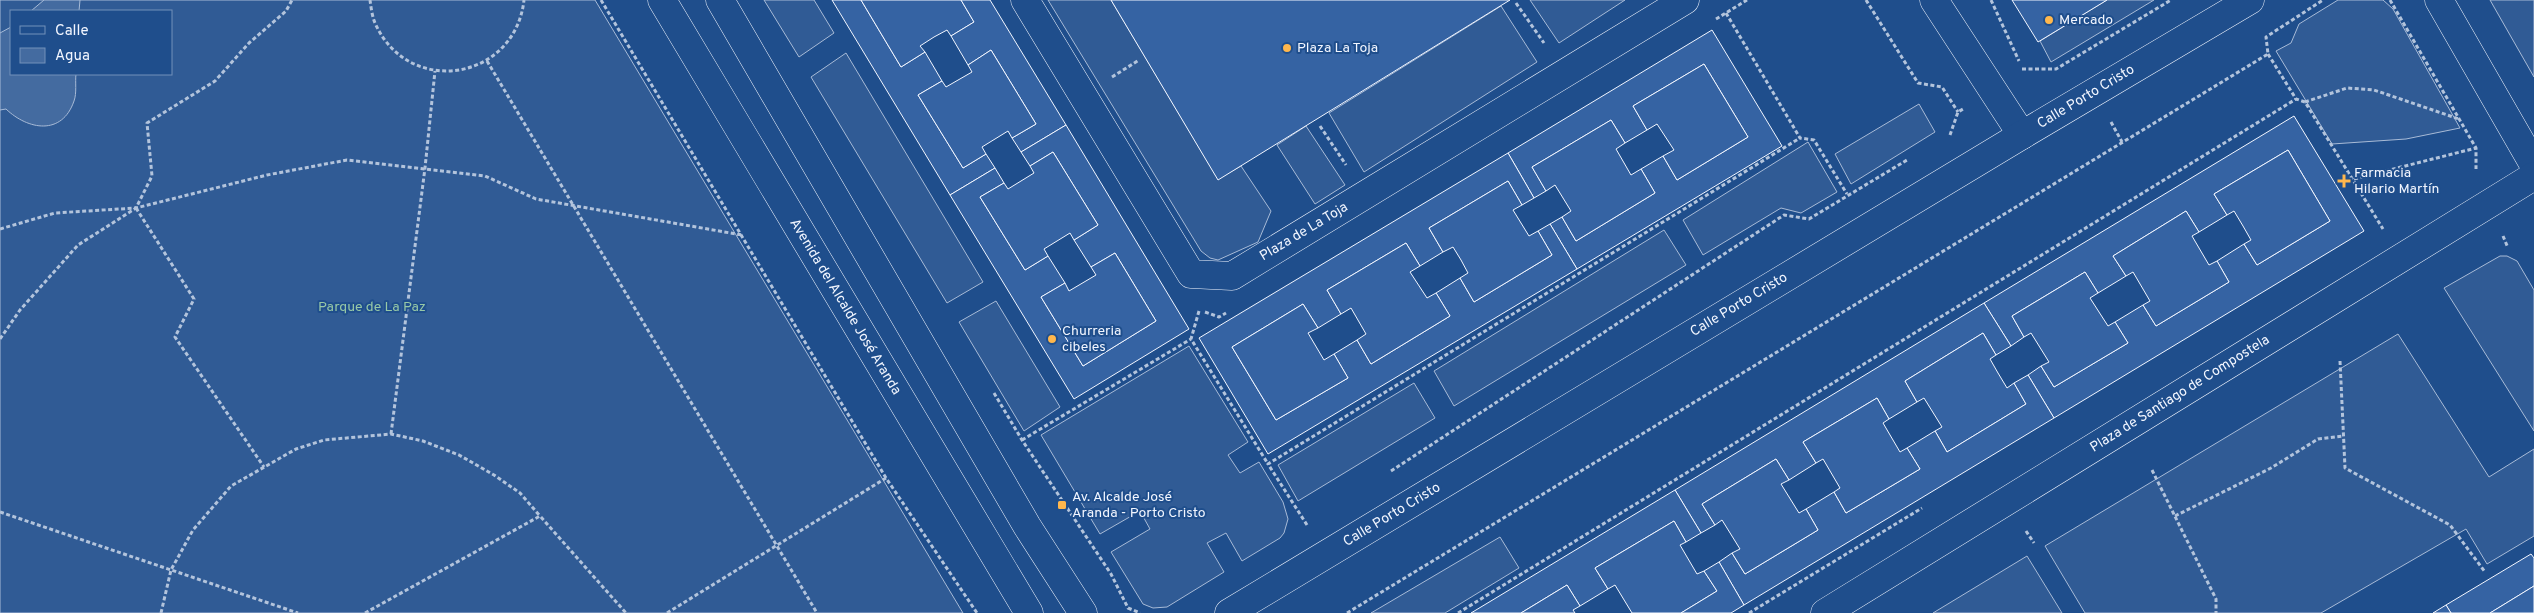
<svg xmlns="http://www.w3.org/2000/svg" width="2534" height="613" viewBox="0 0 2534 613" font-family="Overpass,sans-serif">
	<rect width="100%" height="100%" fill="#1f4e8c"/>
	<g fill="#305b95" stroke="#a8bbd7" fill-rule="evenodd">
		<path d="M0,0H595L963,613H0ZM11,11H171V74H11Z"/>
		<polygon points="764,0 814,0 834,33 799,57"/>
		<polygon points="1048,0 1111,0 1218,179 1241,166 1271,211 1258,242 1218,260 1210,258 1201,251"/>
		<polygon points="1530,0 1625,0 1559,43"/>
		<polygon points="2107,0 2154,0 2051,62 2040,41"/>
		<polygon points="2338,0 2383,0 2393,9 2460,128 2406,139 2332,144 2276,51 2291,43 2299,24"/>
		<polygon points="2490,0 2534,0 2534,77"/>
		<polygon points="1501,6 1537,62 1364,172 1329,113"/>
		<polygon points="846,53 983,282 947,303 811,77"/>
		<polygon points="1919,104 1935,132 1851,184 1835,154"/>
		<polygon points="1306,126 1345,185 1315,204 1277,145"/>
		<polygon points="1808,142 1837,192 1801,213 1781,208 1703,255 1683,220"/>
		<polygon points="1664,230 1686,265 1454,406 1434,371"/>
		<polygon points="2500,256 2507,256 2517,261 2534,290 2534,431 2444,288"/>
		<polygon points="996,301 1060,407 1024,431 959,322"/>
		<polygon points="2398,334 2489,477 2534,449 2534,536 2487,564 2466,529 2321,613 2085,613 2045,546"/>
		<polygon points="1189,346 1248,442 1228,455 1240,473 1259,462 1283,502 1288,519 1284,533 1280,538 1242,561 1226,533 1207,543 1224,572 1167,607 1153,608 1143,604 1111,552 1150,529 1140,511 1100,534 1041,435"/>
		<polygon points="1414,383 1435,418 1298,501 1278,465"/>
		<polygon points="1500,537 1519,568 1445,613 1371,613"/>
		<polygon points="2027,556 2062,613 1933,613"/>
	</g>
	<g fill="#446ba0" stroke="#a8bbd7">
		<polygon points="44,0 80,0 79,11 31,11"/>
		<path d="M11,27V74H76C75,82 77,93 74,101C62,136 28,130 6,109L0,110V33Z"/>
	</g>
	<g fill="#3563a3" stroke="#f2f6ff">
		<polygon points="832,0 861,0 901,67 925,52 942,81 918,95 963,168 986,154 995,168 950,195"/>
		<polygon points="861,0 961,0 974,22 951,36 947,30 934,37 920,46 925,52 901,67"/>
		<polygon points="961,0 990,0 1066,125 1021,152 1012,138 1036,124 991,50 968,65 951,36 974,22"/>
		<polygon points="1111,0 1510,0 1218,180"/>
		<polygon points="2012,0 2107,0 2038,42"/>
		<polygon points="1712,30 1782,146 1577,269 1550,224 1562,217 1576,241 1655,193 1641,169 1663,156 1677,180 1748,137 1704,64 1633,106 1647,130 1625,143 1611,120 1532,167 1546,191 1534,198 1508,153"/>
		<polygon points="991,50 1036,124 1012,138 1008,131 982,147 986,154 963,168 918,95 942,81 946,87 972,72 968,65"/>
		<polygon points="1704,64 1748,137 1677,180 1663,156 1674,150 1657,124 1647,130 1633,106"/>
		<polygon points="2294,116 2364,231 2054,418 2028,375 2041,366 2054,387 2128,343 2115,322 2143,305 2156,326 2229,282 2217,261 2244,244 2257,265 2330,221 2288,150 2214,194 2227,215 2199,232 2186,211 2113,256 2126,276 2098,293 2085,272 2012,316 2024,337 2011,346 1984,303"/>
		<polygon points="1611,120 1625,143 1616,149 1631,175 1641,169 1655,193 1576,241 1562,217 1571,211 1555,185 1546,191 1532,167"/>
		<polygon points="1066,125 1189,329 1074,399 950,195 995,168 1004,183 980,197 1025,270 1048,256 1065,283 1041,297 1083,366 1156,321 1115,253 1091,267 1074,240 1098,225 1053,152 1030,166 1021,152"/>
		<polygon points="2288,150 2330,221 2257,265 2244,244 2251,240 2243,226 2234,211 2227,215 2214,194"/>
		<polygon points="1053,152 1098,225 1074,240 1070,233 1044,249 1048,256 1025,270 980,197 1004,183 1008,189 1034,173 1030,166"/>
		<polygon points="1508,153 1534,198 1522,205 1508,181 1429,228 1443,252 1420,266 1406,243 1327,290 1341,314 1318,328 1303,304 1232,347 1276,420 1348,378 1334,354 1357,340 1371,364 1450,316 1436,293 1460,278 1474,302 1552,255 1538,231 1550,224 1577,269 1268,454 1199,338"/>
		<polygon points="1508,181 1522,205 1513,210 1529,236 1538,231 1552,255 1474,302 1460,278 1468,273 1461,260 1453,247 1443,252 1429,228"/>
		<polygon points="2186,211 2199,232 2192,236 2209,265 2217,261 2229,282 2156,326 2143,305 2150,301 2133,272 2126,276 2113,256"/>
		<polygon points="1406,243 1420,266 1410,272 1427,298 1436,293 1450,316 1371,364 1357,340 1366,334 1351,308 1341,314 1327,290"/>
		<polygon points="1115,253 1156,321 1083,366 1041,297 1065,283 1069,291 1096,275 1091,267"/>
		<polygon points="2085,272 2098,293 2090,298 2108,326 2115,322 2128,343 2054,387 2041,366 2049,362 2031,333 2024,337 2012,316"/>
		<polygon points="1984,303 2011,346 1996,355 1983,333 1905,381 1917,402 1889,419 1877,398 1803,442 1816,463 1789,480 1776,459 1702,504 1715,525 1701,533 1675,490"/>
		<polygon points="1303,304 1318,328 1308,333 1324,360 1334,354 1348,378 1276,420 1232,347"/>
		<polygon points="1983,333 1996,355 1990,359 1998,373 2007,388 2014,383 2026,404 1947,452 1935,431 1942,427 1924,398 1917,402 1905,381"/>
		<polygon points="2028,375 2054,418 1744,605 1719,562 1732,553 1745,574 1818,530 1806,509 1834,492 1846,513 1920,469 1907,448 1935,431 1947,452 2026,404 2014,383"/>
		<polygon points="1877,398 1889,419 1883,423 1900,452 1907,448 1920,469 1846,513 1834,492 1840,488 1823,459 1816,463 1803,442"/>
		<polygon points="1776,459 1789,480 1781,484 1799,513 1806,509 1818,530 1745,574 1732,553 1740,549 1722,520 1715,525 1702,504"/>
		<polygon points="1675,490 1701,533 1686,542 1674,521 1632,546 1595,568 1608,589 1580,606 1567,585 1521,613 1471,613"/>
		<polygon points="1674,521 1686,542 1680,545 1697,574 1704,571 1717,591 1681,613 1632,613 1615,585 1608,589 1595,568"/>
		<polygon points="2531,554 2534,558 2534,586 2490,613 2451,613 2446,605"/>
		<polygon points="1719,562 1744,605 1731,613 1681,613 1717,591 1704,571"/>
		<polygon points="1567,585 1580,606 1573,610 1575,613 1521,613"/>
		<polygon points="2534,586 2534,613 2490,613"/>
		<polygon points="2446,605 2451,613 2433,613"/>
	</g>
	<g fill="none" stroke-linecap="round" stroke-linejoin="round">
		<defs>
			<g id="minor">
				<polyline points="662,0 1029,613"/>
				<polyline points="720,0 1027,526 1083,613"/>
				<polyline points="1025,0 1191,274 1232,276 1685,0"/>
				<polyline points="1934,0 2022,135"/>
				<polyline points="2439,0 2534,165"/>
				<polyline points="1229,613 2022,135 2250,0"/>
				<polyline points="1825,613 2534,176"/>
			</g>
		</defs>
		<use href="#minor" stroke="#f2f6ff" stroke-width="29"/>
		<g stroke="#b3c4dc" stroke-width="3" stroke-dasharray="4 2.5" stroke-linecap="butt">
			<path d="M370,0C371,7 372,16 375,23C408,98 515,81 524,0"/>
			<polyline points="601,0 886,478 977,613"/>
			<polyline points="1866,0 1918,83 1942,87 1958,112"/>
			<polyline points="1991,0 2019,61"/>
			<polyline points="2390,0 2476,148 2476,169"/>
			<polyline points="1516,3 1544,43"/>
			<polyline points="1726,13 1800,138 1814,140 1847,194"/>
			<polyline points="1716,19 1747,0"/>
			<polyline points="2268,54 2296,99 2305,102 2383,229"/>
			<polyline points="487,61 817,613"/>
			<polyline points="2022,69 2056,69 2171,0"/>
			<polyline points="1112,77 1139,60"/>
			<polyline points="2305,102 2347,88 2374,90 2459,119"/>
			<polyline points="2111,122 2122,142"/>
			<polyline points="1320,126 1346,165"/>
			<polyline points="1950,135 1958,112 1963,109"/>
			<polyline points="2354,179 2476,148"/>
			<polyline points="136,208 194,299 175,337 264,467"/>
			<polyline points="0,229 55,213 136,208 267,175 347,160 485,176 536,199 742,235"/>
			<polyline points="2503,236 2508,248"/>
			<polyline points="1199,311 1191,339 1268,464"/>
			<polyline points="1205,312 1219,317 1226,313"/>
			<polyline points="0,339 20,310 78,245 136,208 152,176 147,123 215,81 249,43 286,11 292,0"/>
			<polyline points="2340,361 2345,468 2450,525 2485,572"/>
			<polyline points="994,393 1022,440 1111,574 1128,608 1140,613"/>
			<polyline points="391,434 425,168 435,71"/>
			<polyline points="1022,440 1191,339"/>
			<polyline points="2152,470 2216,599 2216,613"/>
			<polyline points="1391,471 1784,215 1809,219 1907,160"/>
			<polyline points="0,512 298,613"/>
			<polyline points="2175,516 2271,468 2318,439 2343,436"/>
			<polyline points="1307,525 1268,464 1800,138"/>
			<polyline points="2026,531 2034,543"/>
			<polyline points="161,613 171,570 193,530 231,486 296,449 324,440 391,434 423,441 459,455 494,475 520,493 540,516"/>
			<polyline points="365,613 540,516 626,613"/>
			<polyline points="667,613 886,478"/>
			<polyline points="1347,613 2268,54 2266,37 2323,0"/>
			<polyline points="1458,613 2296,99"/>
			<polyline points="1749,613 1922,508"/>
		</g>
		<use href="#minor" stroke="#1f4e8c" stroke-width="28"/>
	</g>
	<g fill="#ffb74d" stroke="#1f4e8c" stroke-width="2">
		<circle cx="2049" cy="20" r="5"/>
		<circle cx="1287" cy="48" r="5"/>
		<path d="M2341.5 173.5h5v5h5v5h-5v5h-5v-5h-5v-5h5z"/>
		<circle cx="1052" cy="339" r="5"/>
		<rect x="1057" y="500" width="10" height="10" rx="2.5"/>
	</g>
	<g text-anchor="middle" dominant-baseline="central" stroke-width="4" stroke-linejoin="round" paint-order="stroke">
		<g font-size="14" fill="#f2f6ff" stroke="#1f4e8c" text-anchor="start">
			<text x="2059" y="20">Mercado</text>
			<text x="1297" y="48">Plaza La Toja</text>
			<text x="2354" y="173">Farmacia<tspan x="2354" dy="16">Hilario Martín</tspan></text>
			<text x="1062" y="331">Churreria<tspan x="1062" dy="16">cibeles</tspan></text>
			<text x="1072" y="497">Av. Alcalde José<tspan x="1072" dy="16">Aranda - Porto Cristo</tspan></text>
		</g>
		<g font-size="14" fill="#f2f6ff" stroke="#1f4e8c">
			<text transform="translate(2086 97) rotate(-31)">Calle Porto Cristo</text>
			<text transform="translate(1304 232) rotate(-31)">Plaza de La Toja</text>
			<text transform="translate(1739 305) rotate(-31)">Calle Porto Cristo</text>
			<text transform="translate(845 307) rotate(59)">Avenida del Alcalde José Aranda</text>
			<text transform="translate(2180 394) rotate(-32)">Plaza de Santiago de Compostela</text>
			<text transform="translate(1392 515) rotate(-31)">Calle Porto Cristo</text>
		</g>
		<g font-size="14" fill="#97c8a6" stroke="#1f4e8c">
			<text x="372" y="307">Parque de La Paz</text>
		</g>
	</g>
	<rect x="10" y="10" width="162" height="65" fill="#1f4e8c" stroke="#7391ba"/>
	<rect x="20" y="26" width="25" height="8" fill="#1f4e8c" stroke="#7391ba"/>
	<text x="55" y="35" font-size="15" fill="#f2f6ff">Calle</text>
	<rect x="20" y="48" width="25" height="15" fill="#446ba0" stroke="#7391ba"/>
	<text x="55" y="60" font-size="15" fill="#f2f6ff">Agua</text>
</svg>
